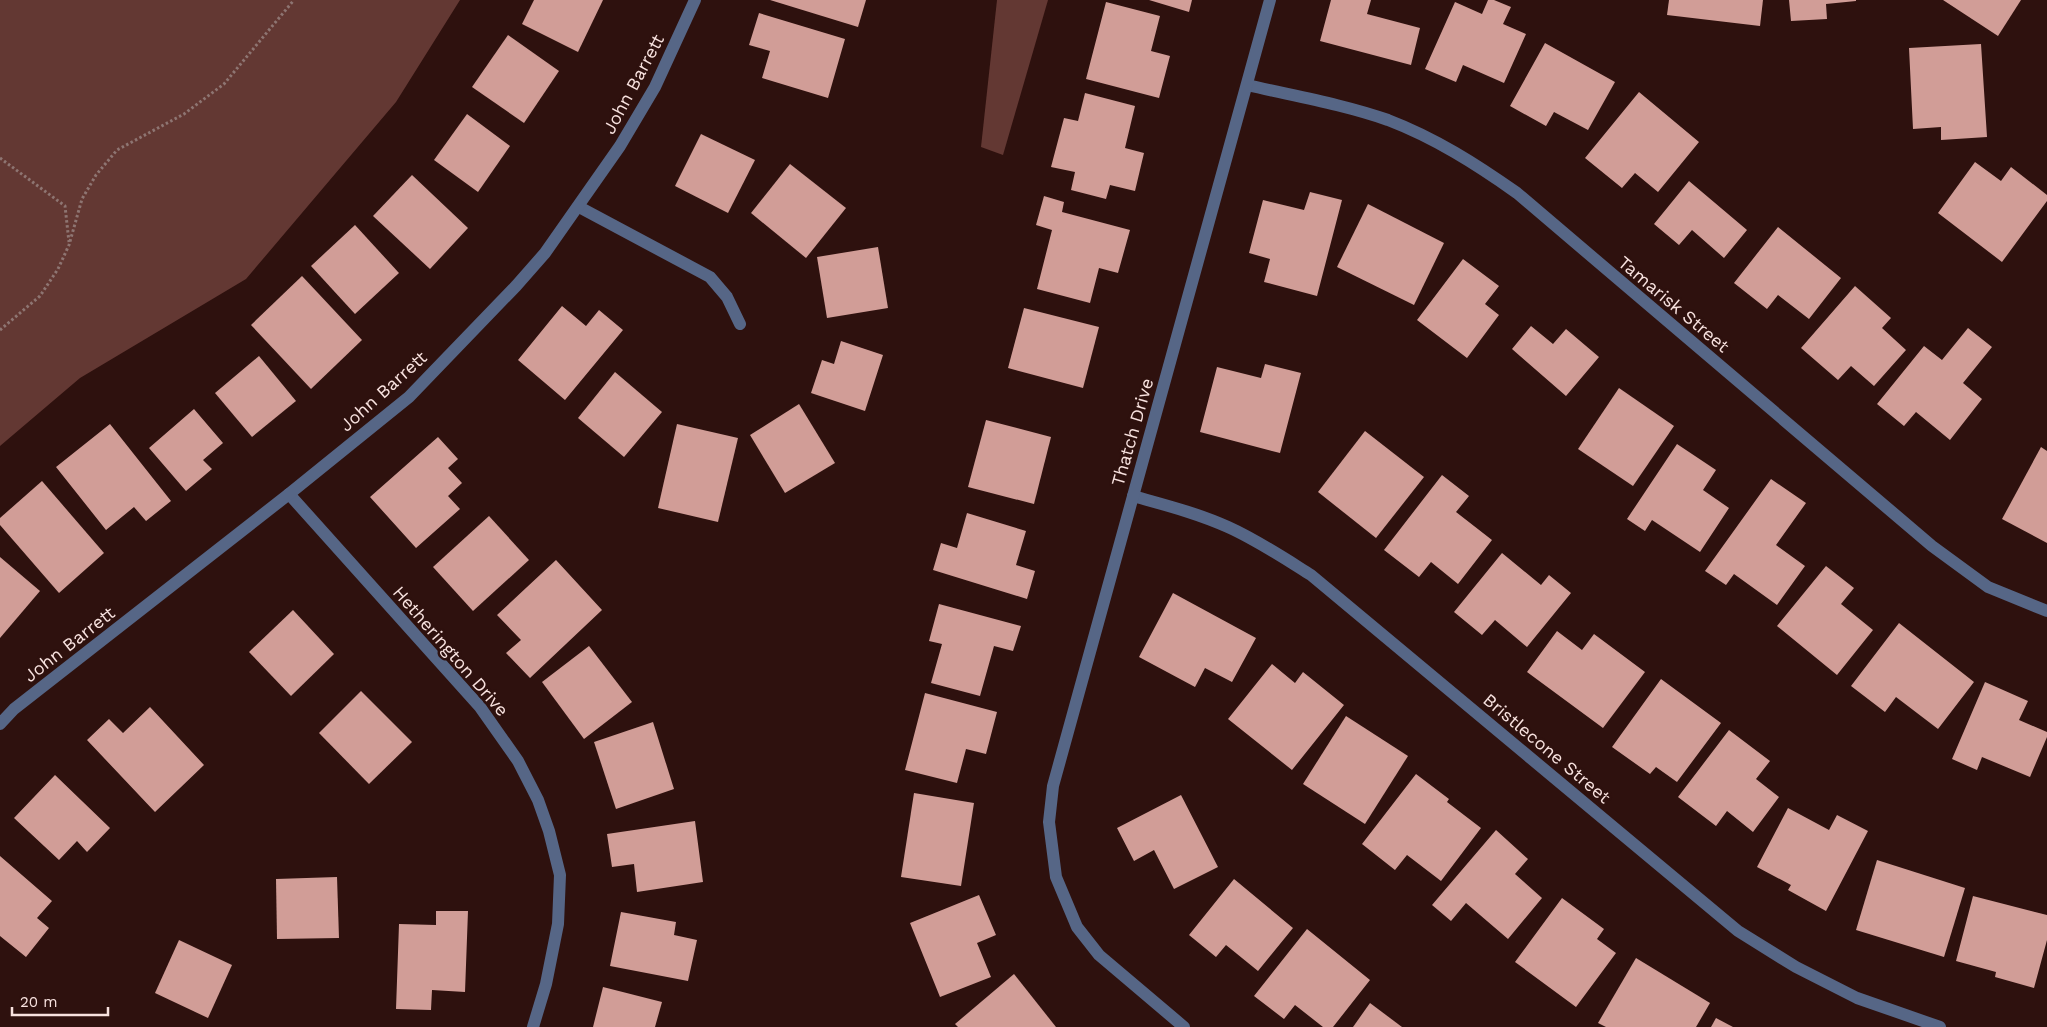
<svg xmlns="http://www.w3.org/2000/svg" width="2047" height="1027" viewBox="0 0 2047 1027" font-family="'Work Sans',sans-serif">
	<rect width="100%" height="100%" fill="#2e110e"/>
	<g fill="#633833">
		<polygon points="0,0 460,0 396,102 246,279 80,378 0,446"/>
		<polygon points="997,0 1048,0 1003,155 981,147"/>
	</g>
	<g fill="#d19d97">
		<polygon points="534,0 603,0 578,52 522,24"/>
		<polygon points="770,0 866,0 858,27"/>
		<polygon points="1149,0 1192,0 1189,12"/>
		<polygon points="1331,0 1371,0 1367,14 1420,28 1411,65 1320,41"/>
		<polygon points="1488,0 1494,0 1511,7 1503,24 1526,34 1504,83 1463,65 1456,82 1425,69 1455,2 1482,14"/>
		<polygon points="1669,0 1763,0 1760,26 1667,15"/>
		<polygon points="1789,0 1856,0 1856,1 1826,4 1827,19 1791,21"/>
		<polygon points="1943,0 2021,0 1998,36"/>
		<polygon points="1106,2 1160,16 1151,51 1170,56 1159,98 1086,79"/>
		<polygon points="759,13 845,39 828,98 762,78 770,51 749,45"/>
		<polygon points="508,35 559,71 524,123 472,87"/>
		<polygon points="1545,43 1615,82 1588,130 1554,112 1546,126 1510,106"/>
		<polygon points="1981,44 1987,137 1941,140 1941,127 1913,129 1909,48"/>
		<polygon points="1639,92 1699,142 1658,192 1635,173 1622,188 1585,158"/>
		<polygon points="1085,93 1135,106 1125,148 1144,153 1135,191 1110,185 1106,199 1071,190 1075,172 1051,167 1064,118 1078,121"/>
		<polygon points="467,114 510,146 478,192 434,160"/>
		<polygon points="701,134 755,160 728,213 675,186"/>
		<polygon points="1975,162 2001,181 2011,167 2047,195 2047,201 2002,262 1938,213"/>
		<polygon points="790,164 846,208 806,258 751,213"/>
		<polygon points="412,175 468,228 430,269 373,216"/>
		<polygon points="1689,181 1747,230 1724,258 1692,230 1679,245 1654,224"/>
		<polygon points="1310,192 1342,200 1317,296 1264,282 1270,259 1249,253 1263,200 1304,210"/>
		<polygon points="1044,196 1064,202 1062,212 1130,230 1118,273 1099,268 1090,303 1037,289 1052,230 1036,225"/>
		<polygon points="1368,204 1444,243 1414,305 1337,267"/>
		<polygon points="355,225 399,273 355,314 311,266"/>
		<polygon points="1778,227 1841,278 1809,319 1778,295 1767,309 1734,283"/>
		<polygon points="878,247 888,308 827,318 817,257"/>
		<polygon points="1463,259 1499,286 1485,304 1499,315 1467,358 1417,320"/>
		<polygon points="302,276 362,340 311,389 251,325"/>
		<polygon points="1855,286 1891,318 1882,328 1906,350 1874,386 1851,366 1838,380 1801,348"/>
		<polygon points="562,306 586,326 599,310 623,330 565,400 518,360"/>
		<polygon points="1024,308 1099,327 1083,388 1008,368"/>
		<polygon points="1531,326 1553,344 1566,329 1599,357 1566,396 1512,349"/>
		<polygon points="1968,328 1992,347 1963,383 1982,399 1950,440 1916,412 1904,426 1877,404 1924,346 1942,360"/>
		<polygon points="841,341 883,355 865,411 811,393 822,360 834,364"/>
		<polygon points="259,356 296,401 252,437 215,393"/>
		<polygon points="1265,364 1301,373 1280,453 1200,432 1217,367 1261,378"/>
		<polygon points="615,372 662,412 624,457 578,418"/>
		<polygon points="1619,388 1674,426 1633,486 1578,449"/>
		<polygon points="799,404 835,463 785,493 750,435"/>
		<polygon points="194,409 223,443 203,460 212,469 186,491 149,448"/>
		<polygon points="986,420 1051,437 1034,504 968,487"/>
		<polygon points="110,424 171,501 146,521 134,507 106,530 56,467"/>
		<polygon points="677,424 738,438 718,522 658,508"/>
		<polygon points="1365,431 1424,477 1376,538 1318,492"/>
		<polygon points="438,437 458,459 448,468 462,483 448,496 460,509 416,548 370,497"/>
		<polygon points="1677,444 1716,470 1703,490 1729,508 1700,552 1652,520 1645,531 1627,519"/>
		<polygon points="2041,447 2047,451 2047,543 2002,519"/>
		<polygon points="1442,475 1469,496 1456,512 1492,540 1458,584 1431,562 1419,577 1384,550"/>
		<polygon points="1771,479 1806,503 1776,545 1805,566 1777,605 1734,574 1726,585 1705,571"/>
		<polygon points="42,481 104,553 59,593 0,525 0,518"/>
		<polygon points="967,513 1026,531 1016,565 1035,571 1027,599 933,570 941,543 957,548"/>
		<polygon points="489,516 529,560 473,611 433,567"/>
		<polygon points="1502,553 1541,585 1549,575 1571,593 1527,647 1495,620 1482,635 1454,612"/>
		<polygon points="0,557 40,591 0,638"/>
		<polygon points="556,560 602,610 530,678 506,653 521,640 497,615"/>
		<polygon points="1826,566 1854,588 1841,604 1873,630 1837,675 1777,626"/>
		<polygon points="1173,593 1256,638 1232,682 1205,668 1195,687 1139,657"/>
		<polygon points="939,604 1021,626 1013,651 994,646 980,696 931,683 942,644 929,641"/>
		<polygon points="293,610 334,654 291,696 249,652"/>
		<polygon points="1899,623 1974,682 1938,729 1896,697 1885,712 1851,686"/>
		<polygon points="1557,631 1582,650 1594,634 1645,672 1603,728 1527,672"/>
		<polygon points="589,646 632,702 584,739 542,682"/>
		<polygon points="1272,664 1295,683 1303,672 1344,705 1292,770 1228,719"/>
		<polygon points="1661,679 1721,723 1677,782 1656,767 1650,774 1612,747"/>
		<polygon points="1985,682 2028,701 2019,720 2047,732 2047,737 2030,777 1982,757 1977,770 1952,759"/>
		<polygon points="361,691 412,742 369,784 319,733"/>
		<polygon points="925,693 997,712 986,754 966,749 957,783 905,770"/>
		<polygon points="150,707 204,765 155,812 87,740 109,719 123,733"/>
		<polygon points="1346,716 1408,756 1365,824 1303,784"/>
		<polygon points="653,722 674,789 616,809 594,742"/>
		<polygon points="1729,730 1770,761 1756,779 1779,797 1753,832 1727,811 1716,826 1678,797"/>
		<polygon points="1416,774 1449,799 1447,802 1481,828 1441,881 1407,855 1395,870 1362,844"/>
		<polygon points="55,775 110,828 87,852 77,841 59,860 14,818"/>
		<polygon points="914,793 974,803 961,886 901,877"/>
		<polygon points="1181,795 1218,867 1174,889 1154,850 1134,861 1117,828"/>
		<polygon points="1788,808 1829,830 1837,815 1868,831 1826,911 1788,890 1791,885 1757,867"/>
		<polygon points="695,821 703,882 637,892 634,864 612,867 607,834"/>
		<polygon points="1496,830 1528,859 1515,874 1542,898 1508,939 1466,903 1451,921 1432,905"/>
		<polygon points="0,856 52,901 37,918 49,928 26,957 0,936"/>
		<polygon points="1877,860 1965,888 1944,957 1856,930"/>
		<polygon points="337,877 339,938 277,939 276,879"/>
		<polygon points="1234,879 1293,928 1258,971 1226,945 1216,957 1189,935"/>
		<polygon points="979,895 996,935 977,943 991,977 940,997 910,923"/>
		<polygon points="1973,896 2047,915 2047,940 2034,988 1995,977 1996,972 1956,961"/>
		<polygon points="1562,898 1604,929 1597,939 1616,953 1576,1007 1515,962"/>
		<polygon points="436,911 468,911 465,992 432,990 431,1010 396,1009 399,924 436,925"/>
		<polygon points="621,912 676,922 674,935 697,940 688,981 610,966"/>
		<polygon points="1307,929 1370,980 1333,1027 1323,1027 1295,1005 1284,1019 1254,996"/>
		<polygon points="179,940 232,965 208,1018 155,993"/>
		<polygon points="1636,958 1710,1003 1696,1027 1606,1027 1598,1023"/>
		<polygon points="1014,974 1056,1027 958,1027 955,1024"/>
		<polygon points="603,987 662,1002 655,1027 593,1027"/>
		<polygon points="1370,1003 1402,1027 1353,1027"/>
		<polygon points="1716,1018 1733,1027 1711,1027"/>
	</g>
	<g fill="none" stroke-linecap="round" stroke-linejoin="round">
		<g stroke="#8e7572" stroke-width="3" stroke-dasharray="2.5 2.5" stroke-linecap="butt">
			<polyline points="0,158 65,206 69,242"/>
			<polyline points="0,330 40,296 58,269 69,245 82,199 96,175 117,150 184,114 224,84 294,0"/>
		</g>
		<g stroke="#566686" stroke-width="12">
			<path d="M1247,85C1294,96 1342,104 1388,120C1435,138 1476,164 1517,193L1932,546L1988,587L2047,611"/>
			<polyline points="579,207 710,277 727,297 740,324"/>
			<polyline points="289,494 480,707 518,761 538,800 549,831 560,875 558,924 546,984 533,1027"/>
			<path d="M1133,496C1165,505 1197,513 1228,527C1257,540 1284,558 1311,575L1738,931L1796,967L1857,998L1940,1027"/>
			<polyline points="0,724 14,709 289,494 409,397 516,286 545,253 620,146 655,87 695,0"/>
			<polyline points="1184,1027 1099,955 1077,927 1056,877 1049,822 1053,786 1270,0"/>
		</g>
	</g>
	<g text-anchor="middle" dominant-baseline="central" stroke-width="5" stroke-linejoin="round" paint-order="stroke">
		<g font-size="18" fill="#f8e2df" stroke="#2e110e">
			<text transform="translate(633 84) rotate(-62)">John Barrett</text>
			<text transform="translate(1674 304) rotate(40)">Tamarisk Street</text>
			<text transform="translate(383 391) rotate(-42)">John Barrett</text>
			<text transform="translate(1132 432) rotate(-74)">Thatch Drive</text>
			<text transform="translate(69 644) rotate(-38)">John Barrett</text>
			<text transform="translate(451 651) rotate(49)">Hetherington Drive</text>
			<text transform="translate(1547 748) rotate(40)">Bristlecone Street</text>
		</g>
	</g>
	<path d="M12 1007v8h96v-8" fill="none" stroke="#f8e2df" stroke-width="2.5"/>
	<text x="20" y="1007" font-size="15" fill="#f8e2df" stroke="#2e110e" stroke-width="4" paint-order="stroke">20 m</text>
</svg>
